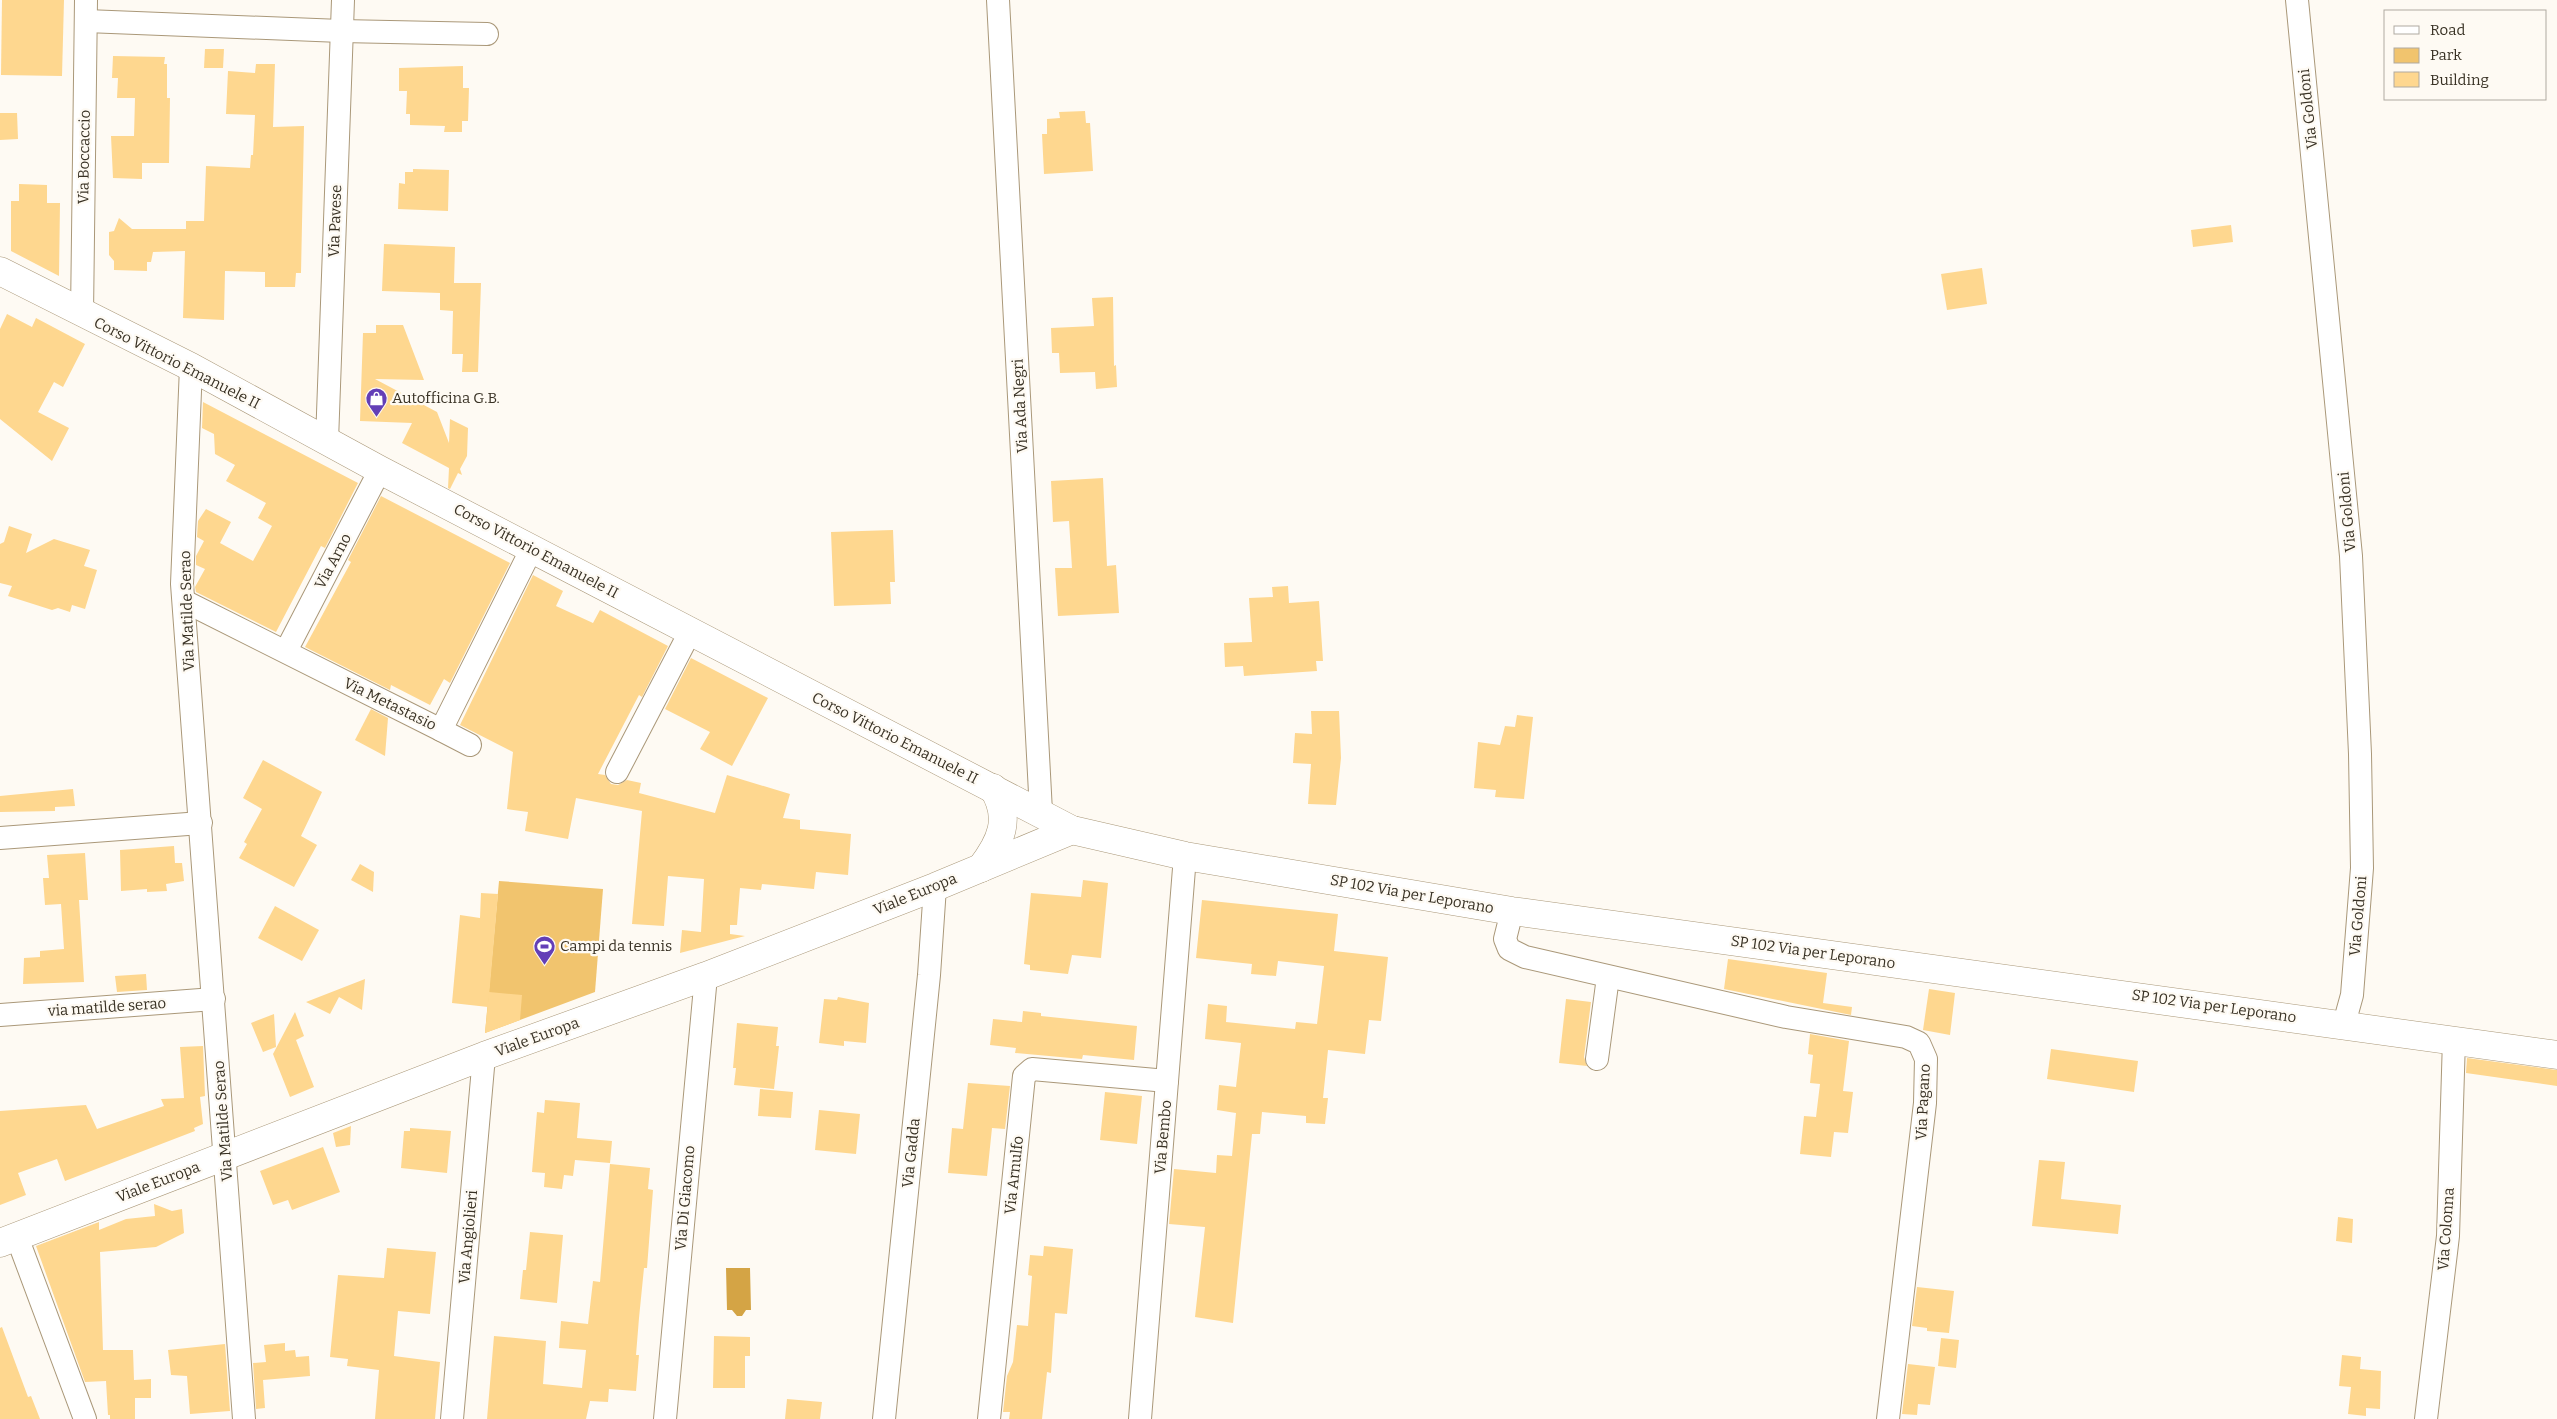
<svg xmlns="http://www.w3.org/2000/svg" width="2557" height="1419" viewBox="0 0 2557 1419" font-family="Bitter,serif">
	<rect width="100%" height="100%" fill="#fefaf3"/>
	<polygon fill="#f1c46e" points="499,881 603,889 595,992 485,1033"/>
	<polygon fill="#d4a445" points="726,1268 750,1268 751,1310 746,1310 742,1316 737,1316 732,1310 727,1310"/>
	<g fill="#fed78f">
		<polygon points="2,0 64,0 62,76 1,75"/>
		<polygon points="205,49 224,49 223,68 204,68"/>
		<polygon points="113,56 165,57 164,64 167,64 167,98 170,98 169,163 142,163 142,179 113,178 111,136 134,136 135,98 117,98 118,78 112,78"/>
		<polygon points="256,64 275,64 273,127 304,126 301,273 296,273 295,287 265,287 265,272 225,271 224,320 183,318 185,251 153,252 151,262 147,262 147,271 114,270 114,261 109,255 109,232 114,231 119,218 132,229 186,229 186,221 204,221 206,166 250,168 251,155 253,155 255,115 226,114 228,71 255,73"/>
		<polygon points="463,66 463,88 469,88 468,121 462,121 462,132 444,132 445,126 410,125 410,114 406,114 407,91 399,91 399,68"/>
		<polygon points="1085,111 1086,123 1090,123 1093,171 1044,174 1042,134 1047,134 1047,119 1060,118 1059,112"/>
		<polygon points="0,113 17,113 18,139 0,140"/>
		<polygon points="413,169 449,170 448,211 398,209 399,183 405,184 405,172 413,172"/>
		<polygon points="19,184 47,185 47,203 60,203 59,276 11,251 11,201 19,201"/>
		<polygon points="2231,225 2233,242 2193,247 2191,230"/>
		<polygon points="384,244 455,247 454,283 481,283 478,372 462,372 463,354 452,354 453,311 440,310 440,293 382,291"/>
		<polygon points="1982,268 1987,304 1947,310 1941,274"/>
		<polygon points="1113,297 1114,366 1116,365 1117,387 1096,389 1095,372 1060,373 1059,353 1052,353 1051,328 1094,326 1092,298"/>
		<polygon points="7,314 32,327 36,318 85,344 63,387 54,382 38,412 69,428 52,461 0,419 0,329"/>
		<polygon points="376,325 403,325 424,380 375,379 437,412 449,443 450,419 468,428 467,456 460,469 462,475 458,473 450,489 448,488 449,468 402,443 412,423 360,421 363,333 376,333"/>
		<polygon points="203,402 358,483 325,548 321,546 276,632 196,592 195,587 205,569 196,565 196,556 204,541 197,537 198,521 206,509 231,522 220,543 253,561 272,526 258,518 266,503 226,481 235,465 215,454 214,434 202,428"/>
		<polygon points="1103,478 1107,566 1116,565 1119,613 1058,616 1055,568 1072,568 1069,521 1053,522 1051,481"/>
		<polygon points="381,496 510,563 450,683 444,679 430,705 391,685 390,690 305,647 351,562 348,560"/>
		<polygon points="9,526 32,534 26,553 54,539 90,550 84,566 97,570 85,609 72,605 70,612 58,608 52,610 8,596 12,586 0,583 0,544 4,542"/>
		<polygon points="893,530 895,582 890,582 891,604 834,606 831,532"/>
		<polygon points="533,575 563,591 556,606 593,623 600,610 668,646 642,697 639,695 598,774 605,775 611,784 618,785 627,780 641,783 639,793 715,813 727,775 790,794 783,818 800,820 800,829 851,834 848,875 816,872 814,889 762,884 761,890 740,888 737,925 730,925 730,934 745,936 680,953 682,930 701,932 704,879 668,876 664,926 632,924 642,811 576,798 568,839 525,831 528,812 507,809 513,752 460,725"/>
		<polygon points="1288,586 1289,603 1319,601 1323,661 1316,661 1317,671 1244,676 1243,666 1225,667 1224,643 1252,642 1249,598 1273,597 1272,587"/>
		<polygon points="691,658 768,698 732,766 700,749 710,732 665,709"/>
		<polygon points="371,709 388,718 385,756 355,740"/>
		<polygon points="1311,711 1339,711 1341,758 1336,805 1308,804 1311,764 1293,763 1295,733 1312,734"/>
		<polygon points="1517,715 1533,717 1524,799 1495,797 1496,790 1474,788 1478,742 1500,745 1505,726 1515,727"/>
		<polygon points="263,760 322,792 301,836 317,845 294,887 239,858 247,844 244,842 262,809 243,798"/>
		<polygon points="73,789 75,806 55,807 55,811 0,812 0,796"/>
		<polygon points="174,846 175,863 182,863 184,881 166,884 167,891 147,892 147,889 121,891 120,850"/>
		<polygon points="85,853 88,900 79,900 84,982 23,984 24,958 40,957 40,951 64,949 61,904 45,905 43,878 49,878 47,855"/>
		<polygon points="360,864 374,872 373,892 351,880"/>
		<polygon points="1083,880 1108,883 1101,958 1072,955 1068,974 1030,970 1030,965 1024,964 1031,893 1081,897"/>
		<polygon points="481,893 498,894 488,1007 452,1003 460,915 480,918"/>
		<polygon points="1202,900 1338,914 1334,951 1388,957 1381,1021 1369,1020 1365,1054 1328,1050 1323,1098 1328,1098 1325,1124 1306,1123 1306,1116 1262,1112 1260,1134 1252,1134 1233,1323 1195,1317 1205,1227 1169,1224 1174,1169 1216,1173 1217,1155 1232,1156 1236,1113 1217,1110 1219,1085 1236,1087 1241,1043 1205,1039 1208,1004 1227,1006 1226,1022 1295,1029 1296,1022 1317,1024 1324,966 1278,961 1276,976 1251,974 1252,964 1196,958"/>
		<polygon points="275,906 319,930 302,961 258,938"/>
		<polygon points="1728,959 1827,973 1823,1003 1852,1007 1851,1015 1724,989"/>
		<polygon points="146,974 147,990 117,992 115,976"/>
		<polygon points="365,979 362,1010 339,997 330,1014 306,1002"/>
		<polygon points="1929,989 1955,993 1950,1035 1923,1030"/>
		<polygon points="489,992 522,995 520,1020 485,1033"/>
		<polygon points="838,997 869,1003 866,1043 844,1041 844,1046 819,1043 824,999 837,1000"/>
		<polygon points="1566,999 1591,1002 1584,1057 1587,1066 1559,1063"/>
		<polygon points="1023,1011 1041,1013 1041,1016 1137,1026 1134,1060 1083,1055 1082,1059 1015,1053 1016,1048 990,1045 993,1019 1022,1022"/>
		<polygon points="295,1012 304,1036 296,1040 314,1087 290,1097 273,1054"/>
		<polygon points="274,1014 276,1047 263,1052 251,1023"/>
		<polygon points="737,1023 778,1027 776,1046 779,1046 774,1089 734,1085 736,1068 733,1068"/>
		<polygon points="1810,1034 1849,1041 1843,1091 1853,1092 1848,1133 1834,1132 1831,1157 1800,1154 1804,1116 1816,1117 1820,1084 1810,1083 1813,1055 1808,1054"/>
		<polygon points="203,1046 205,1096 200,1097 203,1124 194,1128 195,1131 65,1181 57,1159 18,1173 26,1195 0,1205 0,1111 86,1105 97,1129 164,1106 161,1099 184,1098 180,1047"/>
		<polygon points="2051,1049 2138,1061 2134,1092 2047,1079"/>
		<polygon points="2467,1058 2557,1070 2557,1086 2466,1073"/>
		<polygon points="968,1083 1010,1086 1005,1129 992,1128 987,1176 948,1173 952,1128 963,1129"/>
		<polygon points="760,1089 793,1092 791,1118 758,1116"/>
		<polygon points="1105,1092 1142,1096 1137,1144 1100,1140"/>
		<polygon points="545,1100 580,1103 577,1138 612,1141 610,1163 575,1160 573,1176 564,1175 562,1189 544,1187 545,1173 532,1172 537,1112 544,1113"/>
		<polygon points="819,1110 860,1114 856,1154 815,1150"/>
		<polygon points="351,1126 350,1145 336,1147 333,1133"/>
		<polygon points="410,1128 451,1131 447,1173 401,1168 404,1131 410,1131"/>
		<polygon points="323,1147 340,1192 292,1210 288,1200 273,1205 260,1171"/>
		<polygon points="2039,1160 2065,1162 2061,1199 2121,1205 2118,1234 2032,1226"/>
		<polygon points="610,1164 650,1168 648,1189 653,1190 647,1268 644,1268 639,1318 636,1355 639,1355 636,1391 609,1389 608,1402 590,1401 586,1419 487,1419 494,1336 546,1341 543,1384 582,1388 586,1350 559,1348 561,1321 588,1324 593,1281 600,1282"/>
		<polygon points="154,1204 172,1211 182,1209 184,1233 156,1247 100,1252 103,1350 133,1350 134,1380 151,1379 151,1398 135,1398 135,1419 110,1419 110,1415 108,1415 106,1381 85,1382 36,1246 99,1222 99,1230 126,1219 155,1216"/>
		<polygon points="2338,1217 2353,1219 2352,1243 2336,1241"/>
		<polygon points="530,1232 563,1235 557,1303 520,1299 523,1270 526,1270"/>
		<polygon points="1044,1246 1073,1249 1067,1314 1055,1313 1051,1373 1047,1372 1042,1419 1009,1419 1010,1412 1003,1412 1007,1376 1013,1362 1017,1325 1028,1326 1032,1276 1028,1275 1030,1255 1043,1256"/>
		<polygon points="387,1248 436,1252 430,1314 398,1311 394,1356 440,1362 435,1419 375,1419 379,1370 347,1366 348,1359 330,1357 338,1275 384,1278"/>
		<polygon points="1917,1287 1954,1291 1949,1333 1927,1331 1927,1328 1912,1326"/>
		<polygon points="2,1327 28,1397 31,1396 40,1419 0,1419 0,1328"/>
		<polygon points="714,1336 750,1337 750,1356 745,1356 745,1388 713,1388"/>
		<polygon points="1941,1338 1959,1340 1956,1368 1938,1366"/>
		<polygon points="285,1343 285,1351 295,1350 296,1357 309,1356 310,1376 263,1380 265,1408 256,1409 253,1363 266,1362 264,1345"/>
		<polygon points="225,1344 230,1411 190,1414 187,1376 171,1375 168,1350"/>
		<polygon points="2342,1355 2361,1357 2360,1369 2381,1371 2380,1409 2366,1408 2366,1416 2348,1414 2351,1387 2339,1386"/>
		<polygon points="1908,1364 1935,1367 1930,1405 1918,1404 1917,1415 1902,1414"/>
		<polygon points="787,1399 822,1402 820,1419 785,1419"/>
	</g>
	<g fill="none" stroke-linecap="round" stroke-linejoin="round">
		<defs>
			<g id="minor">
				<polyline points="998,0 1041,812"/>
				<polyline points="2297,0 2351,556 2360,754 2362,868 2352,995 2344,1024"/>
				<polyline points="86,21 341,31 487,34"/>
				<polyline points="82,314 86,0"/>
				<polyline points="191,367 182,584 244,1419"/>
				<polyline points="327,441 343,0"/>
				<polyline points="184,601 441,730 532,548"/>
				<polyline points="286,651 380,470"/>
				<polyline points="441,730 470,745"/>
				<polyline points="617,772 690,632"/>
				<polyline points="0,838 201,823"/>
				<polyline points="1512,911 1505,939 1509,949 1525,957 1786,1017 1906,1037 1919,1043 1926,1059 1925,1103 1888,1419"/>
				<polyline points="0,1015 214,999"/>
				<polyline points="1597,1059 1608,977"/>
				<polyline points="17,1237 85,1419"/>
				<polyline points="452,1419 484,1056"/>
				<polyline points="665,1419 706,976"/>
				<polyline points="884,1419 929,975 935,887"/>
				<polyline points="989,1419 1024,1076 1032,1069 1167,1081"/>
				<polyline points="1140,1419 1185,856"/>
				<polyline points="2426,1419 2448,1236 2454,1039"/>
			</g>
			<g id="tertiary">
				<polyline points="0,271 191,367 380,470 1072,830 1185,856 1512,911 2557,1055"/>
				<path d="M981,868C1001,842 1012,818 993,788"/>
				<polyline points="0,1243 484,1056 706,976 935,887 1072,830"/>
			</g>
		</defs>
		<use href="#minor" stroke="#aa9879" stroke-width="24"/>
		<use href="#tertiary" stroke="#aa9879" stroke-width="29"/>
		<use href="#minor" stroke="#fff" stroke-width="22"/>
		<use href="#tertiary" stroke="#fff" stroke-width="28"/>
	</g>
	<defs>
		<symbol id="shop-pin" viewBox="-11 -11 22 30"><path d="M0 17L-7.5 6A9.5 9.5 0 1 1 7.5 6Z" fill="#633fb7" stroke="#fefaf3"/><path d="M-5-2.5h2.3a2.7 3.5 0 0 1 5.4 0H5L5.5 6h-11ZM-1.5-2.5h3a1.5 2.3 0 0 0-3 0Z" fill="#fff"/></symbol>
		<symbol id="stadium-pin" viewBox="-11 -11 22 30"><path d="M0 17L-7.5 6A9.5 9.5 0 1 1 7.5 6Z" fill="#633fb7" stroke="#fefaf3"/><path d="M0-5a6.5 5 0 1 0 0 10a6.5 5 0 1 0 0-10ZM-3.5-1.8h7v3.6h-7Z" fill="#fff"/></symbol>
	</defs>
	<g fill-rule="evenodd">
		<use href="#shop-pin" x="364" y="386" width="25" height="34"/>
		<use href="#stadium-pin" x="532" y="934" width="25" height="34"/>
	</g>
	<g text-anchor="middle" dominant-baseline="central" stroke-width="4.5" stroke-linejoin="round" paint-order="stroke">
		<g font-size="15" fill="#393225" stroke="#fefaf3">
			<text transform="translate(2308 109) rotate(-96)">Via Goldoni</text>
			<text transform="translate(84 157) rotate(-89)">Via Boccaccio</text>
			<text transform="translate(335 221) rotate(-88)">Via Pavese</text>
			<text transform="translate(177 363) rotate(27)">Corso Vittorio Emanuele II</text>
			<text transform="translate(1020 406) rotate(-93)">Via Ada Negri</text>
			<text transform="translate(2347 512) rotate(-95)">Via Goldoni</text>
			<text transform="translate(536 551) rotate(28)">Corso Vittorio Emanuele II</text>
			<text transform="translate(333 561) rotate(-62)">Via Arno</text>
			<text transform="translate(187 611) rotate(-92)">Via Matilde Serao</text>
			<text transform="translate(390 704) rotate(26)">Via Metastasio</text>
			<text transform="translate(895 738) rotate(27)">Corso Vittorio Emanuele II</text>
			<text transform="translate(915 894) rotate(-22)">Viale Europa</text>
			<text transform="translate(1412 894) rotate(10)">SP 102 Via per Leporano</text>
			<text transform="translate(2358 916) rotate(-85)">Via Goldoni</text>
			<text transform="translate(1813 952) rotate(8)">SP 102 Via per Leporano</text>
			<text transform="translate(2214 1006) rotate(8)">SP 102 Via per Leporano</text>
			<text transform="translate(107 1007) rotate(-4)">via matilde serao</text>
			<text transform="translate(537 1037) rotate(-20)">Viale Europa</text>
			<text transform="translate(1923 1102) rotate(-87)">Via Pagano</text>
			<text transform="translate(223 1121) rotate(-94)">Via Matilde Serao</text>
			<text transform="translate(1163 1137) rotate(-85)">Via Bembo</text>
			<text transform="translate(911 1153) rotate(-84)">Via Gadda</text>
			<text transform="translate(1014 1175) rotate(-84)">Via Arnulfo</text>
			<text transform="translate(158 1182) rotate(-21)">Viale Europa</text>
			<text transform="translate(685 1198) rotate(-85)">Via Di Giacomo</text>
			<text transform="translate(2446 1229) rotate(-86)">Via Colonna</text>
			<text transform="translate(468 1237) rotate(-85)">Via Angiolieri</text>
		</g>
		<g font-size="15" fill="#393225" stroke="#fefaf3" text-anchor="start">
			<text x="392" y="398">Autofficina G.B.</text>
			<text x="560" y="946">Campi da tennis</text>
		</g>
	</g>
	<rect x="2384" y="10" width="162" height="90" fill="#fefaf3" stroke="#afaaa1"/>
	<rect x="2394" y="26" width="25" height="8" fill="#ffffff" stroke="#afaaa1"/>
	<text x="2430" y="35" font-size="15" fill="#393225">Road</text>
	<rect x="2394" y="48" width="25" height="15" fill="#f1c46e" stroke="#afaaa1"/>
	<text x="2430" y="60" font-size="15" fill="#393225">Park</text>
	<rect x="2394" y="72" width="25" height="15" fill="#fed78f" stroke="#afaaa1"/>
	<text x="2430" y="85" font-size="15" fill="#393225">Building</text>
</svg>
